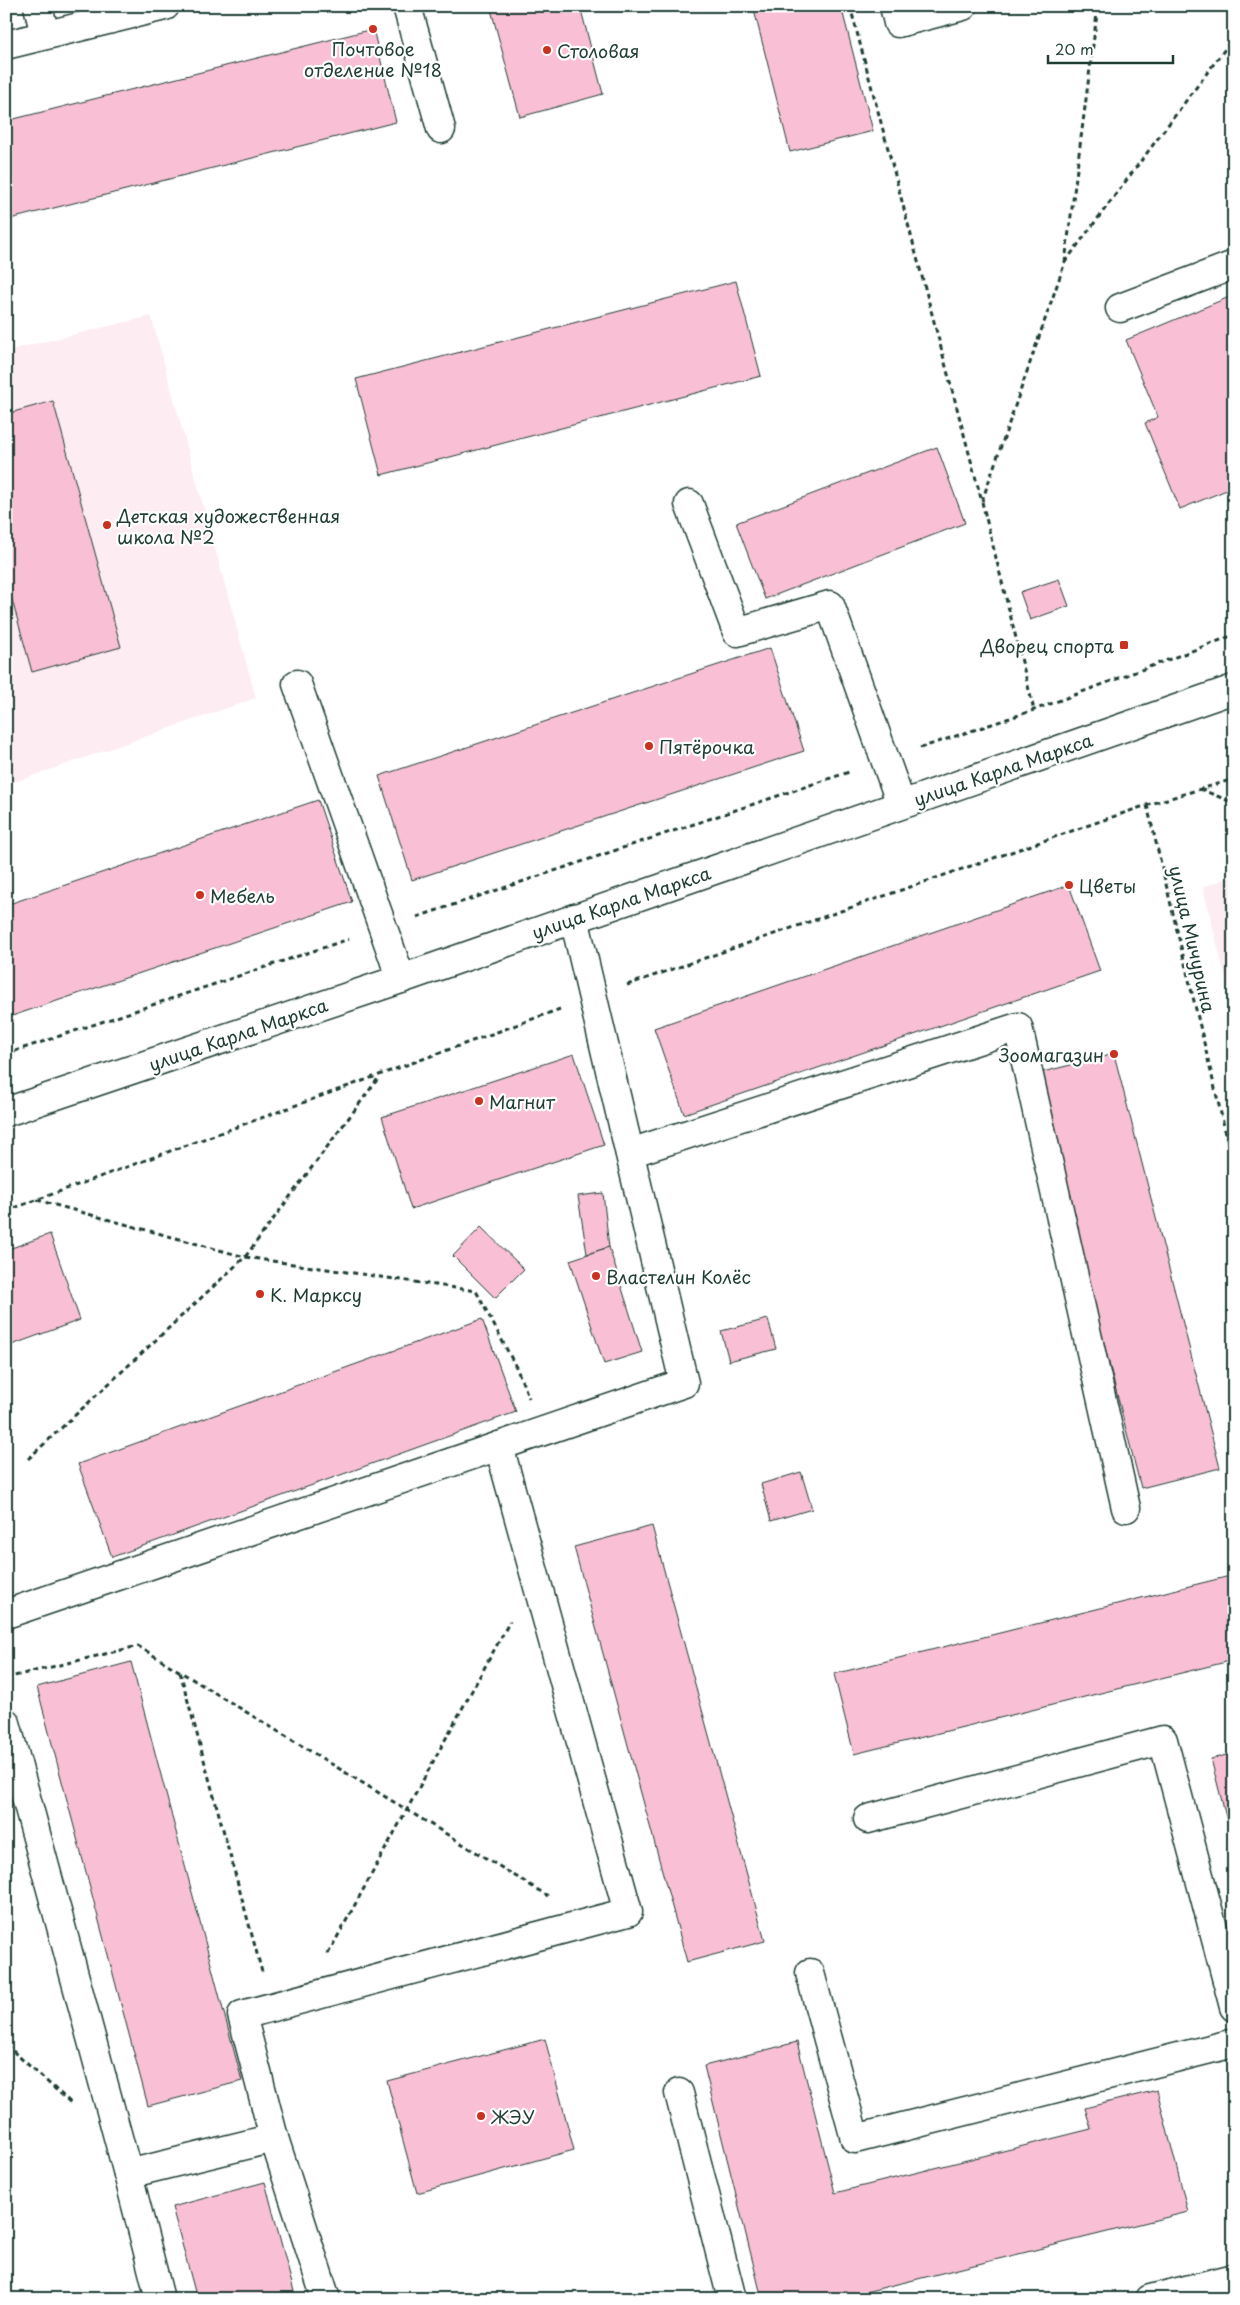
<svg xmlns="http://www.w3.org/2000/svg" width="1240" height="2305" viewBox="0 0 1240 2305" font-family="'Playpen Sans',sans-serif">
	<rect width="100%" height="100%" fill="#fff"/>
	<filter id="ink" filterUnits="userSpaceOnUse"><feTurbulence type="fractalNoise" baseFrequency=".02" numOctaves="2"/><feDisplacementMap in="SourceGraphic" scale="10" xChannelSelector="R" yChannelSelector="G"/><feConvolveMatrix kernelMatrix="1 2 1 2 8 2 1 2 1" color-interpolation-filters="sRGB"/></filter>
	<g filter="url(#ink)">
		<g fill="#fdecf2">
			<polygon points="151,316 256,698 6,785 6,351"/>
			<polygon points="1234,876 1234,1012 1203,887"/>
		</g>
		<g fill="#f9c0d5" stroke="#1f3d34">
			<polygon points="490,6 580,6 603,94 520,117"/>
			<polygon points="753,6 841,6 873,131 790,152"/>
			<polygon points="373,29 396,122 6,220 6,121"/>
			<polygon points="736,281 761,376 381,475 356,379"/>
			<polygon points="1234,295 1234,487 1180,509 1145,423 1158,417 1126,340"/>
			<polygon points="53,401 121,647 32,672 6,578 6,414"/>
			<polygon points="937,447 965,523 765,599 736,523"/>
			<polygon points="1059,579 1069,606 1030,620 1020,592"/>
			<polygon points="770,648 804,751 412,880 379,776"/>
			<polygon points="318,800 352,902 6,1018 6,905"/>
			<polygon points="1069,885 1100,971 684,1114 654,1028"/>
			<polygon points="574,1054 604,1145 411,1209 382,1117"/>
			<polygon points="1114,1054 1220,1468 1141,1488 1035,1074"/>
			<polygon points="603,1193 609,1247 587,1254 578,1196"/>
			<polygon points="481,1227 524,1269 495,1298 453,1256"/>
			<polygon points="50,1234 80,1320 6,1347 6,1250"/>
			<polygon points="609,1247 642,1352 604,1364 570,1260"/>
			<polygon points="482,1319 516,1412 112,1557 78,1464"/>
			<polygon points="768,1319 776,1349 729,1361 721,1331"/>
			<polygon points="801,1472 812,1509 771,1521 761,1484"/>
			<polygon points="652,1526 765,1941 687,1962 574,1547"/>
			<polygon points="1234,1575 1234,1660 854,1754 834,1674"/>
			<polygon points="131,1662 242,2081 148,2106 37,1687"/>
			<polygon points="1234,1753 1234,1848 1211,1759"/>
			<polygon points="545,2039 574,2150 417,2193 387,2081"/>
			<polygon points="797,2042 835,2193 1091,2129 1085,2108 1157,2090 1188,2212 837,2299 762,2299 704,2066"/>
			<polygon points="265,2182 296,2299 197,2299 172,2207"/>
		</g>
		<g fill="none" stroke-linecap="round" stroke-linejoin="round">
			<defs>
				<g id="minor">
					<polyline points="38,6 45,35"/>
					<polyline points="407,6 441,129"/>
					<polyline points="894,6 898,23 963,6"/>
					<polyline points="6,45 165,6"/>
					<polyline points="1120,308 1234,265"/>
					<polyline points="689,504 737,632 830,605 901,804"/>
					<polyline points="297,684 401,979"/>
					<polyline points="6,1112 401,979 1234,689"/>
					<polyline points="630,1153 1018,1027 1126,1508"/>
					<polyline points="6,1614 684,1383 574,918"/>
					<polyline points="6,1723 128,2174 274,2138 326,2299"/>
					<polyline points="868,1819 1163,1740 1234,2007"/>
					<polyline points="810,1973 855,2139 1234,2043"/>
					<polyline points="679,2093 732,2299"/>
					<polyline points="274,2138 242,2015 628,1912 499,1446"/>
					<polyline points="128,2174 160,2299"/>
					<polyline points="1150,2299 1234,2278"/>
				</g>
			</defs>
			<use href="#minor" stroke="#1f3d34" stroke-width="31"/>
			<g stroke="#1f3d34" stroke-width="3" stroke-dasharray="5 4" stroke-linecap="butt">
				<polyline points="850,6 982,502 1034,710"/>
				<polyline points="1065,262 1234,37"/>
				<polyline points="982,501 1065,262 1098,6"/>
				<polyline points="920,748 1034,710 1234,635"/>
				<polyline points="1200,789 1234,803"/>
				<polyline points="1147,805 1234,1168"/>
				<polyline points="417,917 852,771"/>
				<polyline points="627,985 1147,805 1234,779"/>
				<polyline points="6,1054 349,939"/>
				<polyline points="37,1200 245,1257 476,1291 516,1367 529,1398"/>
				<polyline points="6,1211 560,1009"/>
				<polyline points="28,1459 245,1257 380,1076"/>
				<polyline points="180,1672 262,1972"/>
				<polyline points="6,1678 138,1646 548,1896"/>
				<polyline points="328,1954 510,1621"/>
				<polyline points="6,2045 71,2103"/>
			</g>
			<use href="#minor" stroke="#fff" stroke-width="28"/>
		</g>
	</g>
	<g fill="#c8321e" stroke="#fff" stroke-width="2">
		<circle cx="373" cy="29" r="5"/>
		<circle cx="547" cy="50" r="5"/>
		<circle cx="107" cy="525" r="5"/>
		<rect x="1119" y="640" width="10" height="10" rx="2.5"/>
		<circle cx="649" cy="746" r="5"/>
		<circle cx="1069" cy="885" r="5"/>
		<circle cx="200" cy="895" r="5"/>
		<circle cx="1114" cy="1054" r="5"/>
		<circle cx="479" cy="1101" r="5"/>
		<circle cx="596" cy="1276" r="5"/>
		<circle cx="260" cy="1294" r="5"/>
		<circle cx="481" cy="2116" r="5"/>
	</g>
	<g text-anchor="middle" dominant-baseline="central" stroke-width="4.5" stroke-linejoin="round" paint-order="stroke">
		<g font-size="18" fill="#1f3d34" stroke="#fff" text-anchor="start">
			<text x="373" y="48" text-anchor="middle">Почтовое<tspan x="373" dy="21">отделение №18</tspan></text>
			<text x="557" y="50">Столовая</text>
			<text x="117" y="515">Детская художественная<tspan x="117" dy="21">школа №2</tspan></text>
			<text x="1114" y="645" text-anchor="end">Дворец спорта</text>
			<text x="659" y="746">Пятёрочка</text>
			<text x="1079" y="885">Цветы</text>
			<text x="210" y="895">Мебель</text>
			<text x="1104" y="1054" text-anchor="end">Зоомагазин</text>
			<text x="489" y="1101">Магнит</text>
			<text x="606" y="1276">Властелин Колёс</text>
			<text x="270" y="1294">К. Марксу</text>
			<text x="491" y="2116">ЖЭУ</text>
		</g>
		<g font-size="18" fill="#1f3d34" stroke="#fff">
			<text transform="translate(1003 769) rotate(-19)">улица Карла Маркса</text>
			<text transform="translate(621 902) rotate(-19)">улица Карла Маркса</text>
			<text transform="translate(1193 939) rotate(77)">улица Мичурина</text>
			<text transform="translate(238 1034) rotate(-19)">улица Карла Маркса</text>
		</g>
	</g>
	<rect width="1240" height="2305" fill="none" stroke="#fff" stroke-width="25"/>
	<rect x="12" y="12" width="1215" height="2280" fill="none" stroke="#1f3d34" stroke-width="2" filter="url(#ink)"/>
	<path d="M1048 55v8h125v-8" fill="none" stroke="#1f3d34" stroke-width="2.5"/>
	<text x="1055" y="55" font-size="15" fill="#1f3d34" stroke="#ffffff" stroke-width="4" paint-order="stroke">20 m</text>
</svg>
